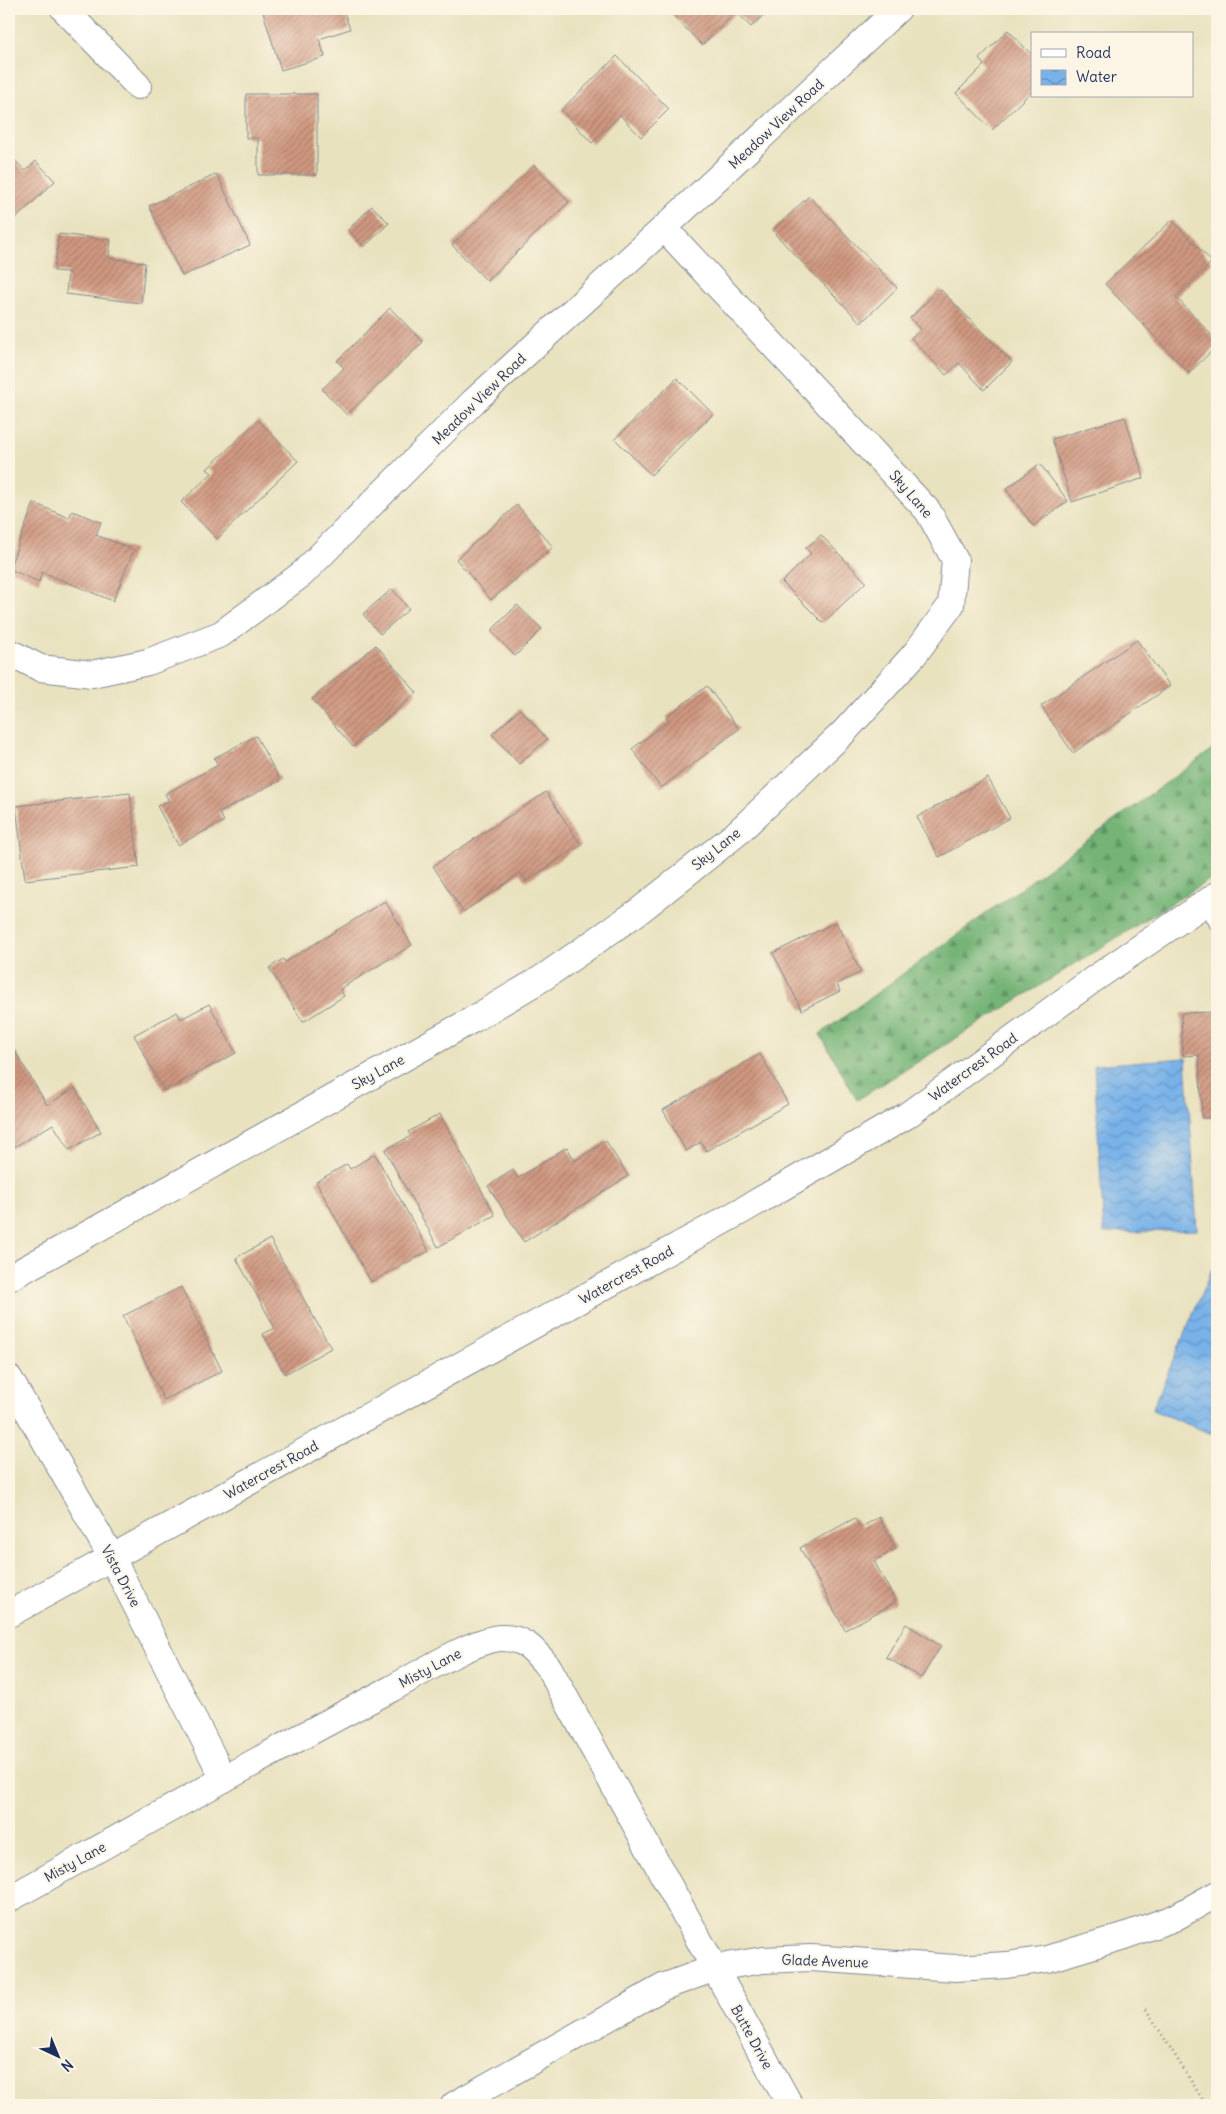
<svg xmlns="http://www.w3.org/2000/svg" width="1226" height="2114" viewBox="0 0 1226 2114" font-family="Delius,sans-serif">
	<defs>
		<pattern id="forest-firs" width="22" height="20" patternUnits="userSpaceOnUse" patternTransform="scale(1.25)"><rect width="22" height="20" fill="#74b476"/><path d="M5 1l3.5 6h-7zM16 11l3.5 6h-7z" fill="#5e9364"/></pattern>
		<pattern id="water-waves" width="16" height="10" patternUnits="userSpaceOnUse" patternTransform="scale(1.25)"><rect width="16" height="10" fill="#78b2e9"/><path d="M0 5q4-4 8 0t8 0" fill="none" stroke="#6291c0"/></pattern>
		<pattern id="building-hatch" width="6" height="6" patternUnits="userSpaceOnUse" patternTransform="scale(1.25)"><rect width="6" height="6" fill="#d09880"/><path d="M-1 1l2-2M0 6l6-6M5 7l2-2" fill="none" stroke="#a87c6c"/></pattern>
	</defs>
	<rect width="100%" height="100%" fill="#fcf5e5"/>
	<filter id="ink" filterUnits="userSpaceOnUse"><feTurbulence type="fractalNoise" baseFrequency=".02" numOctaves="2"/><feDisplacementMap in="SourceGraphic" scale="10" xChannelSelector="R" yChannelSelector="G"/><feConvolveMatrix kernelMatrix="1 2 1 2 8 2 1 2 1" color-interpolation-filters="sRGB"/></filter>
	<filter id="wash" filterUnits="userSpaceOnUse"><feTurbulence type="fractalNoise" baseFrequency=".0096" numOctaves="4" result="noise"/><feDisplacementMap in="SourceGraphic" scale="20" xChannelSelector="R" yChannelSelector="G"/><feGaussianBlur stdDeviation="1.12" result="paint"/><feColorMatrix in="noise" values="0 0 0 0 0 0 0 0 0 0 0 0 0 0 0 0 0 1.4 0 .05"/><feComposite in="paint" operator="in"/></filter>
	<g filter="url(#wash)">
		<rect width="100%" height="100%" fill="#e9e2bf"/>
		<polygon fill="url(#forest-firs)" stroke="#48726a" points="1217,746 1217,875 857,1100 820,1034"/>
		<g fill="url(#water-waves)" stroke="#4a70a4">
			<polygon points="1186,1058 1197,1230 1104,1233 1094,1065"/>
			<polygon points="1217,1257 1217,1436 1152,1410"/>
		</g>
		<g id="blocks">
			<g fill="url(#building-hatch)">
				<polygon points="262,9 343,9 350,29 319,39 325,57 281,70"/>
				<polygon points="667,9 770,9 751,27 737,12 702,45"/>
				<polygon points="1008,30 1032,55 1032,91 992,130 956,93 984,65 979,59"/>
				<polygon points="617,56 669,109 641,137 620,115 592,143 561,110"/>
				<polygon points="246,94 317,94 317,175 258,175 258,138 246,138"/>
				<polygon points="9,154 25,171 36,161 55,181 11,223 9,220"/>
				<polygon points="534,165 569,202 487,281 452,245"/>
				<polygon points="217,174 250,245 182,276 149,206"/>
				<polygon points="809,196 897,288 861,323 772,231"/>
				<polygon points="372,206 389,223 364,247 348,230"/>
				<polygon points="1172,220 1212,262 1176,297 1217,341 1217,346 1189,373 1105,284"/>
				<polygon points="59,234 111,240 109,258 145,263 141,303 66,294 68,272 54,271"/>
				<polygon points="940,289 1012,362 984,390 959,363 946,375 911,338 921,329 910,318"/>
				<polygon points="390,308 423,342 347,415 322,389 344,368 337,361"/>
				<polygon points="677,378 713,414 651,475 615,439"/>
				<polygon points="1125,417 1144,478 1072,502 1052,439"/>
				<polygon points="258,420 298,461 217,539 181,502 212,473 207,469"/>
				<polygon points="1040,464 1068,501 1033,526 1006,489"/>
				<polygon points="34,503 69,518 72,511 101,522 96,535 134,550 113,601 42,572 39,582 9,569"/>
				<polygon points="517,505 553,547 491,600 456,559"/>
				<polygon points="821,535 866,582 823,623 782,582 811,554 806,548"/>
				<polygon points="392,589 409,609 380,634 363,614"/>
				<polygon points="517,605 542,629 515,656 491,631"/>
				<polygon points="1137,640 1170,686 1073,753 1041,706"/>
				<polygon points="376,645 417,693 353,747 312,699"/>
				<polygon points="707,686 739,729 661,788 632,749 669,720 666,717"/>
				<polygon points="520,709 547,739 519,764 492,734"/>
				<polygon points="256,736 280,780 219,813 224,821 178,845 157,806 169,801 165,794 218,765 214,758"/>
				<polygon points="988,778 1010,818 939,857 917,817"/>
				<polygon points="546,792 581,845 526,881 521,873 463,912 433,866"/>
				<polygon points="130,793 139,867 25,880 16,806"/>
				<polygon points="385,901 412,945 340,989 344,996 303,1022 269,968 283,959 285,962"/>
				<polygon points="836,922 861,972 837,984 840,991 802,1010 773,953"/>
				<polygon points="209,1004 236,1053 164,1091 134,1035 177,1012 181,1019"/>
				<polygon points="1217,1012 1217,1118 1202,1118 1199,1055 1183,1056 1181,1013"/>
				<polygon points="15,1051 47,1105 75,1088 101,1132 69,1150 53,1124 9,1150 9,1055"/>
				<polygon points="760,1054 788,1104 706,1151 701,1142 686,1151 663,1110"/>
				<polygon points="440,1114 495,1215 438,1247 385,1150 411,1136 408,1132"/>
				<polygon points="606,1141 628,1176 524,1242 488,1186 513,1170 518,1178 567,1147 575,1161"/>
				<polygon points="375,1154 429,1251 371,1282 316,1182 347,1164 350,1169"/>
				<polygon points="270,1239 331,1348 285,1374 263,1334 275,1328 236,1258"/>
				<polygon points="181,1287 222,1371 164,1400 123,1316"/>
				<polygon points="879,1517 896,1549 874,1561 896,1602 845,1630 800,1548 855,1518 860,1528"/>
				<polygon points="906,1624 941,1646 921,1678 886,1657"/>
			</g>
		</g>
	</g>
	<g filter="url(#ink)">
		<use href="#blocks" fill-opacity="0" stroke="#82888e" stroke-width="1"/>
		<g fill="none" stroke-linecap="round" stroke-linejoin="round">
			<defs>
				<polyline id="service" points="1206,903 1217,924"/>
				<g id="minor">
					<polyline points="64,9 138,86"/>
					<polyline points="9,652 40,668 92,674 148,662 221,634 302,574 474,401 664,228 898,9"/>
					<polyline points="9,1278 472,1020 544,977 639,911 736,834 843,733 914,655 951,605 955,560 928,511 664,228"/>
					<polyline points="9,1378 112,1558 224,1779"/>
					<polyline points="9,1614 743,1210 906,1116 1094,979 1217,895"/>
					<path d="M9,1899C136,1828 262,1756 391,1689C417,1675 473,1640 500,1638C525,1637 534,1650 549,1668L790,2105"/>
					<polyline points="454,2105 663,1987 715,1968 763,1960 811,1958 955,1968 1007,1965 1047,1959 1124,1936 1174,1918 1217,1894"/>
				</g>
			</defs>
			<use href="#service" stroke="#82888e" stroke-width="16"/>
			<use href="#minor" stroke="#82888e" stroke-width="28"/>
			<polyline stroke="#82888e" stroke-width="3" stroke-dasharray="1 4" stroke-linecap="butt" points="1146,2009 1206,2105"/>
			<use href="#service" stroke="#fff" stroke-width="14"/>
			<use href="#minor" stroke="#fff" stroke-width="26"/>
		</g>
	</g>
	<g text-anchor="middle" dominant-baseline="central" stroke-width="4" stroke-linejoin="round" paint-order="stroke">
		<g font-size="14" fill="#1b2f5e" stroke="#fcf5e5">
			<text transform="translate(776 124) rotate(-43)">Meadow View Road</text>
			<text transform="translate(479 399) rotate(-44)">Meadow View Road</text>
			<text transform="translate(911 494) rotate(49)">Sky Lane</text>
			<text transform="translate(716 849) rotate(-39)">Sky Lane</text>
			<text transform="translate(973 1067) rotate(-36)">Watercrest Road</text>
			<text transform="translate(378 1072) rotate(-29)">Sky Lane</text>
			<text transform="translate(626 1275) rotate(-29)">Watercrest Road</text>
			<text transform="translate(271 1470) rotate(-29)">Watercrest Road</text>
			<text transform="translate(121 1576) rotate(62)">Vista Drive</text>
			<text transform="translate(430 1668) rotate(-28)">Misty Lane</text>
			<text transform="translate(75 1862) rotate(-29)">Misty Lane</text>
			<text transform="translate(825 1961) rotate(2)">Glade Avenue</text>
			<text transform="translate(752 2037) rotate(61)">Butte Drive</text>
		</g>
	</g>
	<rect width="1226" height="2114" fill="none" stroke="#fcf5e5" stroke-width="30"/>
	<rect x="1031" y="32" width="162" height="65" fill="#fcf5e5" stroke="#a2a6af"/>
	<rect x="1041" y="49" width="25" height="8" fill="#ffffff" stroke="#a2a6af"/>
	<text x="1076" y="58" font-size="15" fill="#1b2f5e">Road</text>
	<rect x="1041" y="70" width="25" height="15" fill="url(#water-waves)" stroke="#a2a6af"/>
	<text x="1076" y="82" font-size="15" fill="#1b2f5e">Water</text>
	<g transform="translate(58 2056) rotate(136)" stroke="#fcf5e5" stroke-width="4" paint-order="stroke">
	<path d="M0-4L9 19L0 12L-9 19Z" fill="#1b2f5e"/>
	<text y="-8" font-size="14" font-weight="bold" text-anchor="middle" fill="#1b2f5e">N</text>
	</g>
</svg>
